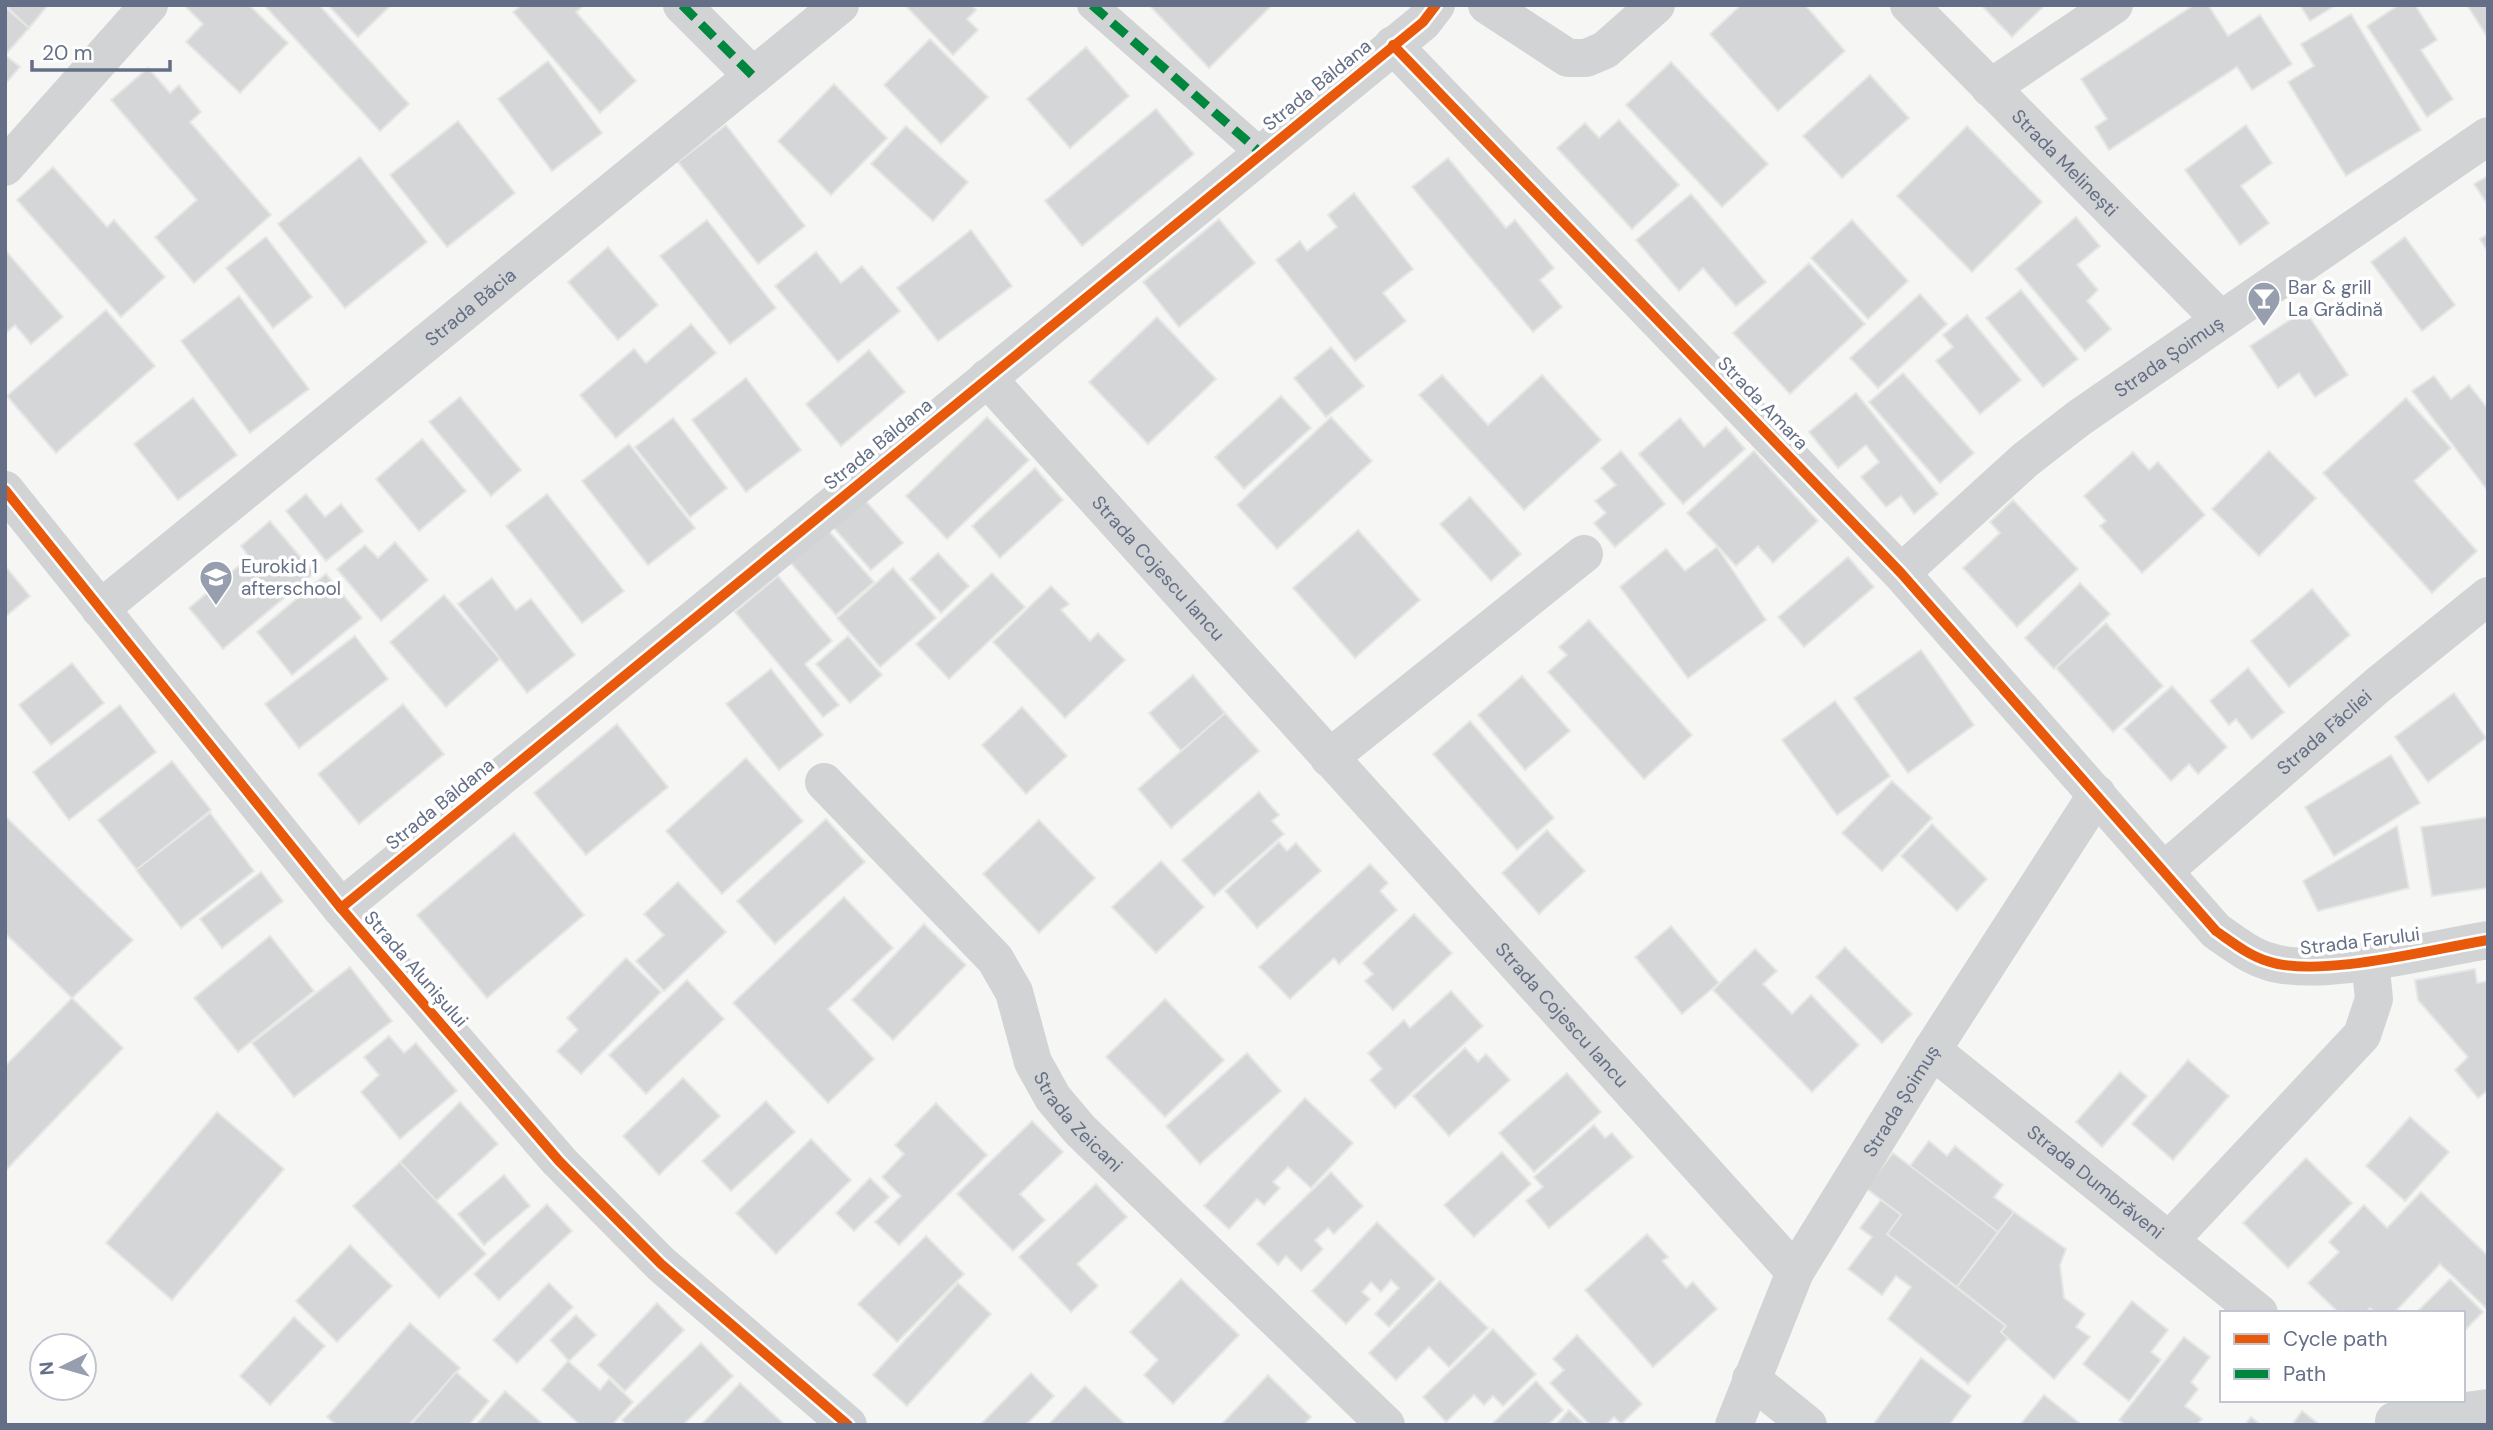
<svg xmlns="http://www.w3.org/2000/svg" width="2493" height="1430" viewBox="0 0 2493 1430" font-family="'DM Sans',sans-serif">
	<rect width="100%" height="100%" fill="#f6f6f5"/>
	<g fill="#d5d6d7" stroke="#e6e6e4" stroke-width="2">
		<polygon points="5,5 48,5 29,28"/>
		<polygon points="184,5 249,5 288,43 240,93 186,42 203,24"/>
		<polygon points="264,5 319,5 409,104 380,131"/>
		<polygon points="328,5 391,5 358,37"/>
		<polygon points="522,5 584,5 576,12 636,81 600,113 513,12"/>
		<polygon points="905,5 971,5 976,10 967,19 978,30 953,55"/>
		<polygon points="1149,5 1272,5 1209,68"/>
		<polygon points="1741,5 1805,5 1845,51 1778,111 1710,34"/>
		<polygon points="1981,5 2045,5 2012,37"/>
		<polygon points="2194,5 2208,5 2228,36 2260,15 2292,64 2252,90 2237,67 2109,150 2095,127 2107,119 2081,79"/>
		<polygon points="2300,5 2336,5 2310,21"/>
		<polygon points="2399,5 2415,5 2437,40 2421,50 2453,99 2427,117 2367,26"/>
		<polygon points="2467,5 2488,5 2488,38"/>
		<polygon points="5,7 29,28 5,55"/>
		<polygon points="2351,14 2421,130 2346,176 2288,82 2314,66 2301,44"/>
		<polygon points="930,39 988,97 941,144 884,85"/>
		<polygon points="1086,47 1129,96 1070,148 1027,99"/>
		<polygon points="5,55 20,67 5,84"/>
		<polygon points="548,61 602,133 552,171 498,99"/>
		<polygon points="1671,62 1768,164 1722,207 1626,105"/>
		<polygon points="148,68 170,93 179,85 201,112 190,122 271,215 194,283 155,237 197,200 111,100"/>
		<polygon points="1870,75 1909,118 1842,178 1803,136"/>
		<polygon points="834,84 887,138 831,195 778,141"/>
		<polygon points="1156,109 1194,154 1082,246 1045,201"/>
		<polygon points="1619,120 1679,185 1632,229 1557,148 1585,123 1599,138"/>
		<polygon points="458,121 515,193 447,247 390,175"/>
		<polygon points="726,125 805,226 758,264 678,162"/>
		<polygon points="2246,125 2272,163 2241,186 2269,223 2240,245 2185,170"/>
		<polygon points="906,126 968,182 933,221 871,164"/>
		<polygon points="1967,126 2042,202 1972,272 1897,196"/>
		<polygon points="360,157 427,242 345,308 278,224"/>
		<polygon points="1448,158 1506,228 1515,220 1554,268 1540,280 1562,307 1533,332 1412,187"/>
		<polygon points="53,167 107,227 114,220 165,277 121,317 17,200"/>
		<polygon points="2488,176 2488,205 2474,184"/>
		<polygon points="1354,193 1413,269 1383,293 1406,321 1355,361 1276,260 1300,241 1307,251 1337,227 1328,215"/>
		<polygon points="1691,194 1766,282 1736,306 1703,268 1679,291 1636,240"/>
		<polygon points="2076,217 2100,246 2077,265 2098,290 2087,301 2111,329 2085,351 2016,269"/>
		<polygon points="1219,219 1255,263 1179,327 1143,282"/>
		<polygon points="707,220 776,308 730,344 660,256"/>
		<polygon points="1852,220 1908,281 1868,319 1811,258"/>
		<polygon points="971,230 1012,286 938,341 897,288"/>
		<polygon points="2488,234 2488,252 2480,239"/>
		<polygon points="266,237 312,297 273,328 226,268"/>
		<polygon points="2405,237 2455,305 2422,331 2371,262"/>
		<polygon points="608,247 658,305 618,340 568,282"/>
		<polygon points="5,250 63,317 31,344 15,325 5,334"/>
		<polygon points="816,252 841,283 862,266 900,311 838,362 775,286"/>
		<polygon points="1809,263 1865,324 1790,394 1733,333"/>
		<polygon points="2021,290 2078,359 2043,387 1986,318"/>
		<polygon points="1920,294 1947,324 1878,388 1850,358"/>
		<polygon points="239,296 309,389 250,433 181,341"/>
		<polygon points="106,310 155,366 56,453 7,396"/>
		<polygon points="2305,310 2348,375 2315,397 2299,373 2278,388 2250,346"/>
		<polygon points="1967,315 2021,380 1980,414 1936,361 1953,347 1943,335"/>
		<polygon points="1157,317 1216,379 1148,444 1089,382"/>
		<polygon points="691,324 716,353 616,438 580,395 634,349 646,363"/>
		<polygon points="1331,347 1364,386 1326,417 1294,378"/>
		<polygon points="869,350 905,392 841,446 806,404"/>
		<polygon points="1903,373 1974,453 1940,483 1869,402"/>
		<polygon points="1442,375 1488,425 1542,375 1601,440 1524,510 1419,395"/>
		<polygon points="2434,376 2451,399 2469,385 2488,409 2488,491 2412,391"/>
		<polygon points="746,378 801,450 746,492 692,420"/>
		<polygon points="1856,393 1938,494 1914,514 1901,496 1886,507 1861,477 1879,462 1866,445 1838,468 1809,432"/>
		<polygon points="1281,396 1311,428 1244,489 1215,457"/>
		<polygon points="460,397 521,470 491,496 429,422"/>
		<polygon points="193,398 237,455 178,500 134,444"/>
		<polygon points="2406,398 2451,448 2414,481 2477,551 2432,593 2323,473"/>
		<polygon points="987,417 1029,460 947,539 906,496"/>
		<polygon points="1331,417 1372,461 1277,549 1237,505"/>
		<polygon points="673,418 727,488 690,517 635,447"/>
		<polygon points="1680,418 1704,447 1726,427 1745,449 1683,504 1639,454"/>
		<polygon points="422,439 466,491 419,531 376,479"/>
		<polygon points="629,444 695,528 648,565 582,481"/>
		<polygon points="1621,451 1665,504 1615,547 1594,523 1606,513 1595,501 1616,485 1601,468"/>
		<polygon points="1754,451 1818,521 1773,563 1758,546 1736,566 1687,513"/>
		<polygon points="2269,451 2316,498 2259,556 2212,509"/>
		<polygon points="2133,452 2149,470 2158,462 2205,515 2142,573 2100,526 2106,521 2084,496"/>
		<polygon points="1035,468 1063,500 1000,558 972,526"/>
		<polygon points="306,494 325,517 341,504 363,531 326,561 286,511"/>
		<polygon points="547,494 624,591 582,623 506,526"/>
		<polygon points="1470,497 1521,554 1491,581 1440,524"/>
		<polygon points="864,499 903,543 871,570 832,526"/>
		<polygon points="2013,500 2078,569 2017,627 1963,568 2000,533 1990,522"/>
		<polygon points="270,521 314,573 223,649 189,608 249,557 241,546"/>
		<polygon points="827,529 874,582 836,615 790,562"/>
		<polygon points="1358,530 1420,600 1355,658 1293,588"/>
		<polygon points="395,542 428,580 381,621 337,569 365,545 378,558"/>
		<polygon points="1717,547 1766,620 1688,678 1620,587 1666,549 1685,571"/>
		<polygon points="938,553 969,586 941,613 910,579"/>
		<polygon points="1848,557 1874,587 1804,647 1778,617"/>
		<polygon points="5,566 30,596 5,617"/>
		<polygon points="893,568 936,618 880,667 837,618"/>
		<polygon points="992,573 1025,607 949,679 916,644"/>
		<polygon points="326,574 362,618 292,675 257,632"/>
		<polygon points="778,576 832,641 805,664 839,705 823,717 735,612"/>
		<polygon points="492,578 516,610 531,599 575,655 527,693 458,604"/>
		<polygon points="2080,583 2110,614 2054,669 2025,638"/>
		<polygon points="1051,586 1069,604 1061,610 1090,641 1098,633 1125,660 1065,718 993,642"/>
		<polygon points="2312,589 2350,635 2289,687 2251,641"/>
		<polygon points="444,595 500,659 446,707 390,642"/>
		<polygon points="1589,620 1692,735 1644,779 1548,672 1567,655 1559,647"/>
		<polygon points="2106,623 2163,686 2113,732 2056,668"/>
		<polygon points="355,636 388,679 299,748 265,704"/>
		<polygon points="848,636 882,675 850,703 816,664"/>
		<polygon points="1921,650 1974,725 1908,773 1854,698"/>
		<polygon points="72,663 104,703 51,745 19,705"/>
		<polygon points="2248,668 2284,712 2252,739 2236,719 2229,725 2210,701"/>
		<polygon points="771,669 823,735 779,770 726,704"/>
		<polygon points="1193,675 1225,713 1181,751 1149,713"/>
		<polygon points="1522,676 1570,731 1525,770 1478,715"/>
		<polygon points="2172,686 2227,747 2198,774 2189,764 2171,781 2124,729"/>
		<polygon points="2454,693 2486,738 2428,782 2395,737"/>
		<polygon points="1835,701 1890,776 1837,815 1782,740"/>
		<polygon points="403,704 444,754 359,824 318,774"/>
		<polygon points="120,705 156,752 69,820 33,772"/>
		<polygon points="1022,707 1067,756 1026,794 982,745"/>
		<polygon points="1225,713 1259,751 1171,828 1138,789"/>
		<polygon points="1470,721 1554,818 1517,850 1433,754"/>
		<polygon points="617,724 668,787 586,855 534,793"/>
		<polygon points="2391,755 2420,803 2334,856 2305,807"/>
		<polygon points="746,758 803,821 722,894 666,831"/>
		<polygon points="172,761 211,810 137,870 98,820"/>
		<polygon points="1892,781 1932,818 1882,871 1842,833"/>
		<polygon points="1259,792 1279,815 1272,821 1284,834 1214,896 1182,860"/>
		<polygon points="210,813 254,871 181,928 136,870"/>
		<polygon points="5,816 133,940 72,998 5,933"/>
		<polygon points="2488,817 2488,888 2432,896 2421,827"/>
		<polygon points="826,819 865,862 775,944 737,901"/>
		<polygon points="1039,820 1095,878 1039,933 983,874"/>
		<polygon points="1932,824 1987,879 1957,911 1901,856"/>
		<polygon points="2397,826 2409,888 2318,911 2303,881"/>
		<polygon points="1547,830 1585,871 1539,914 1502,873"/>
		<polygon points="514,833 584,915 487,998 417,915"/>
		<polygon points="1279,842 1287,851 1296,843 1321,871 1257,928 1225,891"/>
		<polygon points="1161,861 1204,907 1156,953 1112,907"/>
		<polygon points="1370,864 1388,883 1380,891 1397,910 1339,964 1334,958 1290,999 1259,967"/>
		<polygon points="261,872 283,901 222,948 200,919"/>
		<polygon points="678,882 726,932 664,991 636,961 664,935 644,914"/>
		<polygon points="844,897 893,948 828,1009 874,1059 828,1103 733,1003"/>
		<polygon points="1414,914 1452,953 1393,1010 1365,981 1373,974 1363,963"/>
		<polygon points="924,924 966,965 893,1040 852,1000"/>
		<polygon points="1671,926 1719,983 1682,1014 1635,957"/>
		<polygon points="270,936 314,991 238,1052 194,998"/>
		<polygon points="1845,947 1912,1014 1882,1043 1816,977"/>
		<polygon points="1755,949 1777,971 1763,984 1792,1014 1811,995 1859,1045 1812,1092 1713,990"/>
		<polygon points="626,958 661,992 581,1074 557,1051 578,1030 567,1018"/>
		<polygon points="350,967 392,1021 294,1097 252,1043"/>
		<polygon points="2475,969 2477,983 2488,981 2488,1090 2478,1098 2455,1070 2468,1057 2418,1000 2415,980"/>
		<polygon points="687,980 724,1019 646,1094 609,1055"/>
		<polygon points="1451,991 1483,1026 1395,1108 1370,1080 1382,1069 1368,1053 1404,1020 1410,1028"/>
		<polygon points="72,998 123,1048 5,1171 5,1066"/>
		<polygon points="1165,999 1224,1060 1165,1117 1106,1057"/>
		<polygon points="389,1036 404,1053 416,1043 457,1091 400,1139 361,1092 379,1075 364,1057"/>
		<polygon points="1465,1048 1478,1062 1486,1054 1510,1080 1449,1136 1413,1096"/>
		<polygon points="1247,1053 1281,1091 1200,1164 1166,1126"/>
		<polygon points="2188,1060 2229,1096 2173,1160 2132,1124"/>
		<polygon points="2120,1072 2147,1096 2102,1147 2076,1122"/>
		<polygon points="1567,1073 1601,1112 1534,1172 1499,1133"/>
		<polygon points="683,1078 720,1116 659,1175 623,1136"/>
		<polygon points="1305,1098 1353,1143 1311,1188 1288,1167 1273,1182 1280,1188 1264,1205 1257,1199 1229,1229 1204,1206"/>
		<polygon points="766,1101 795,1132 731,1191 702,1161"/>
		<polygon points="460,1102 498,1144 436,1201 400,1162"/>
		<polygon points="936,1103 987,1155 899,1245 875,1222 901,1196 882,1177 904,1154 895,1145"/>
		<polygon points="217,1112 284,1169 172,1300 106,1243"/>
		<polygon points="2410,1117 2449,1152 2405,1201 2366,1166"/>
		<polygon points="1032,1121 1063,1152 1020,1194 1045,1220 1013,1251 957,1194"/>
		<polygon points="1594,1125 1605,1138 1612,1133 1633,1157 1549,1228 1526,1201 1543,1187 1534,1177"/>
		<polygon points="811,1139 851,1180 776,1254 736,1213"/>
		<polygon points="1929,1141 1947,1156 1955,1146 2003,1185 1994,1197 2014,1212 1998,1232 1910,1166"/>
		<polygon points="1502,1152 1531,1184 1474,1237 1444,1205"/>
		<polygon points="1893,1153 1998,1232 1957,1287 1887,1234 1901,1215 1866,1188"/>
		<polygon points="2306,1158 2352,1203 2288,1268 2243,1223"/>
		<polygon points="400,1162 486,1254 439,1298 353,1206"/>
		<polygon points="1331,1172 1363,1206 1334,1234 1328,1228 1315,1240 1323,1249 1301,1271 1286,1256 1278,1265 1257,1244"/>
		<polygon points="504,1175 530,1206 484,1245 458,1214"/>
		<polygon points="870,1178 889,1197 854,1231 836,1213"/>
		<polygon points="1096,1184 1127,1217 1077,1264 1098,1286 1071,1312 1019,1257"/>
		<polygon points="2421,1192 2488,1256 2488,1310 2440,1264 2394,1313 2376,1313 2370,1308 2365,1313 2339,1313 2308,1283 2339,1252 2329,1242 2364,1205 2387,1228"/>
		<polygon points="1881,1200 1901,1215 1887,1234 2006,1326 2001,1332 2008,1338 1968,1384 1888,1319 1911,1287 1896,1276 1882,1295 1848,1269 1872,1237 1860,1228"/>
		<polygon points="547,1204 572,1231 499,1300 474,1274"/>
		<polygon points="2014,1212 2066,1249 2060,1265 2064,1298 2085,1314 2076,1327 2090,1337 2054,1379 2001,1332 2006,1326 1957,1287"/>
		<polygon points="1377,1222 1435,1279 1389,1327 1375,1314 1399,1288 1391,1280 1381,1292 1371,1282 1362,1292 1370,1299 1346,1324 1312,1291"/>
		<polygon points="1647,1234 1668,1257 1662,1261 1686,1288 1693,1282 1717,1309 1653,1367 1585,1290"/>
		<polygon points="926,1236 964,1274 897,1342 858,1304"/>
		<polygon points="350,1245 392,1286 337,1342 296,1301"/>
		<polygon points="1181,1279 1239,1335 1173,1404 1144,1375 1158,1360 1130,1332"/>
		<polygon points="2450,1279 2483,1312 2463,1332 2463,1313 2416,1313"/>
		<polygon points="1440,1281 1488,1328 1449,1367 1429,1347 1396,1380 1369,1353"/>
		<polygon points="549,1283 573,1307 517,1363 493,1340"/>
		<polygon points="958,1283 991,1314 907,1406 873,1375"/>
		<polygon points="2132,1301 2168,1330 2151,1352 2161,1360 2129,1401 2083,1364"/>
		<polygon points="657,1303 684,1330 625,1391 598,1365"/>
		<polygon points="576,1315 596,1335 569,1361 550,1340"/>
		<polygon points="294,1317 325,1346 270,1405 240,1376"/>
		<polygon points="410,1323 460,1368 409,1425 336,1425 327,1417"/>
		<polygon points="1493,1329 1536,1374 1503,1406 1493,1396 1484,1405 1474,1395 1446,1422 1423,1397"/>
		<polygon points="1577,1335 1642,1404 1621,1424 1614,1417 1606,1425 1590,1425 1550,1383 1564,1370 1553,1359"/>
		<polygon points="2184,1337 2210,1357 2191,1382 2198,1389 2185,1406 2202,1419 2197,1425 2125,1425 2119,1420"/>
		<polygon points="701,1343 733,1376 683,1425 626,1425 622,1420"/>
		<polygon points="1921,1358 1971,1396 1949,1425 1873,1425"/>
		<polygon points="568,1361 600,1390 609,1379 633,1402 612,1425 580,1425 542,1390"/>
		<polygon points="456,1372 489,1401 469,1425 411,1425"/>
		<polygon points="1031,1373 1054,1396 1026,1425 980,1425"/>
		<polygon points="1268,1375 1311,1417 1304,1425 1221,1425"/>
		<polygon points="1536,1381 1563,1410 1548,1425 1491,1425"/>
		<polygon points="740,1383 785,1425 701,1425"/>
		<polygon points="1085,1386 1126,1425 1048,1425"/>
		<polygon points="505,1391 544,1425 476,1425"/>
		<polygon points="2044,1395 2082,1425 2020,1425"/>
		<polygon points="1569,1410 1585,1425 1556,1425"/>
		<polygon points="2302,1411 2320,1425 2292,1425"/>
		<polygon points="2251,1417 2261,1425 2245,1425"/>
	</g>
	<g fill="none" stroke-linecap="round" stroke-linejoin="round">
		<polyline stroke="#d2d3d4" stroke-width="30" points="1092,5 1262,154"/>
		<g stroke="#d2d3d4" stroke-width="38">
			<polyline points="682,5 753,76"/>
			<polyline points="1487,5 1568,58 1586,58 1605,50 1656,5"/>
			<path id="s1" d="M1909,5L2221,320"/>
			<path d="M1393,45L1901,573L2216,931C2232,942 2248,955 2267,961C2318,979 2432,949 2488,940"/>
			<polyline points="1990,88 2114,5"/>
			<polyline points="5,167 149,5"/>
			<path id="s2" d="M987,378L1795,1272"/>
			<path id="s3" d="M1901,573L2025,460L2079,418L2488,136"/>
			<path id="s4" d="M100,609L840,5"/>
			<polyline points="1329,758 1584,554"/>
			<path id="s5" d="M824,782L995,959L1014,992L1033,1062L1053,1098L1080,1130L1386,1425"/>
			<path id="s6" d="M2164,871L2378,685L2488,596"/>
			<polyline points="341,908 1423,22 1436,5"/>
			<path id="s7" d="M1932,1050L2259,1313"/>
			<polyline points="2169,1241 2362,1035 2374,999 2370,960"/>
			<polyline points="1751,1379 1808,1425"/>
			<polyline points="2394,1421 2488,1408"/>
			<path id="s8" d="M1734,1425L1795,1272L1932,1050L2097,794"/>
		</g>
		<polyline stroke="#d2d3d4" stroke-width="38" points="5,490 341,908 559,1161 661,1264 848,1425"/>
		<g stroke="#00873e" stroke-width="9" stroke-dasharray="18 9" stroke-linecap="butt">
			<polyline points="682,5 753,76"/>
			<polyline points="1092,5 1262,154"/>
		</g>
		<defs>
			<g id="cycleway">
				<path d="M1393,45L1901,573L2216,931C2232,942 2248,955 2267,961C2318,979 2432,949 2488,940"/>
				<polyline points="5,490 341,908 559,1161 661,1264 848,1425"/>
				<polyline points="341,908 1423,22 1436,5"/>
			</g>
		</defs>
		<use href="#cycleway" stroke="#fff" stroke-width="15"/>
		<use href="#cycleway" stroke="#e8590c" stroke-width="10"/>
	</g>
	<defs>
		<symbol id="bar-pin" viewBox="-11 -11 22 30"><path d="M0 17L-7.5 6A9.5 9.5 0 1 1 7.5 6Z" fill="#979eae" stroke="#fff"/><path d="M-6-5H6L.8 .8V4.5H3.5V6h-7V4.5H-.8V.8Z" fill="#fff"/></symbol>
		<symbol id="school-pin" viewBox="-11 -11 22 30"><path d="M0 17L-7.5 6A9.5 9.5 0 1 1 7.5 6Z" fill="#979eae" stroke="#fff"/><path d="M0-5L7-2L0 1L-7-2ZM-4 1L0 2.5L4 1V4Q0 6-4 4Z" fill="#fff"/></symbol>
	</defs>
	<g fill-rule="evenodd">
		<use href="#bar-pin" x="2245" y="279" width="38" height="52"/>
		<use href="#school-pin" x="197" y="558" width="38" height="52"/>
	</g>
	<g text-anchor="middle" dominant-baseline="central" stroke-width="7" stroke-linejoin="round" paint-order="stroke">
		<g font-size="19" fill="#646f87" stroke="#fff">
			<text transform="translate(1317 85) rotate(-39)">Strada Bâldana</text>
			<text stroke="none"><textPath href="#s1" startOffset="222">Strada Melinești</textPath></text>
			<text stroke="none"><textPath href="#s4" startOffset="478">Strada Băcia</textPath></text>
			<text stroke="none"><textPath href="#s3" startOffset="345">Strada Șoimuș</textPath></text>
			<text transform="translate(1763 403) rotate(46)">Strada Amara</text>
			<text transform="translate(878 444) rotate(-39)">Strada Bâldana</text>
			<text stroke="none"><textPath href="#s2" startOffset="256">Strada Cojescu Iancu</textPath></text>
			<text stroke="none"><textPath href="#s6" startOffset="212">Strada Făcliei</textPath></text>
			<text transform="translate(440 804) rotate(-39)">Strada Bâldana</text>
			<text transform="translate(2360 941) rotate(-7)">Strada Farului</text>
			<text transform="translate(416 969) rotate(49)">Strada Alunișului</text>
			<text stroke="none"><textPath href="#s2" startOffset="858">Strada Cojescu Iancu</textPath></text>
			<text stroke="none"><textPath href="#s8" startOffset="366">Strada Șoimuș</textPath></text>
			<text stroke="none"><textPath href="#s5" startOffset="432">Strada Zeicani</textPath></text>
			<text stroke="none"><textPath href="#s7" startOffset="210">Strada Dumbrăveni</textPath></text>
		</g>
		<g font-size="19" fill="#646f87" stroke="#fff" text-anchor="start">
			<text x="2288" y="287">Bar &amp; grill<tspan x="2288" dy="22">La Grădină</tspan></text>
			<text x="241" y="566">Eurokid 1<tspan x="241" dy="22">afterschool</tspan></text>
		</g>
	</g>
	<rect width="2493" height="1430" fill="none" stroke="#646f87" stroke-width="14"/>
	<rect x="2220" y="1311" width="245" height="91" fill="#ffffff" stroke="#c1c5cf" stroke-width="2"/>
	<rect x="2234" y="1334" width="35" height="10" fill="#e8590c" stroke="#c1c5cf" stroke-width="2"/>
	<text x="2283" y="1346" font-size="21" fill="#646f87">Cycle path</text>
	<rect x="2234" y="1369" width="35" height="10" fill="#00873e" stroke="#c1c5cf" stroke-width="2"/>
	<text x="2283" y="1381" font-size="21" fill="#646f87">Path</text>
	<g transform="translate(63 1367) rotate(265)"><circle r="33" fill="#ffffff" stroke="#c1c5cf" stroke-width="2"/>
	<path d="M0-5L12 26L0 18L-12 26Z" fill="#979eae"/>
	<text y="-10" font-size="19" font-weight="bold" text-anchor="middle" fill="#646f87">N</text>
	</g>
	<path d="M32 60v10h138v-10" fill="none" stroke="#646f87" stroke-width="3.5"/>
	<text x="42" y="60" font-size="21" fill="#646f87" stroke="#ffffff" stroke-width="5" paint-order="stroke">20 m</text>
</svg>
